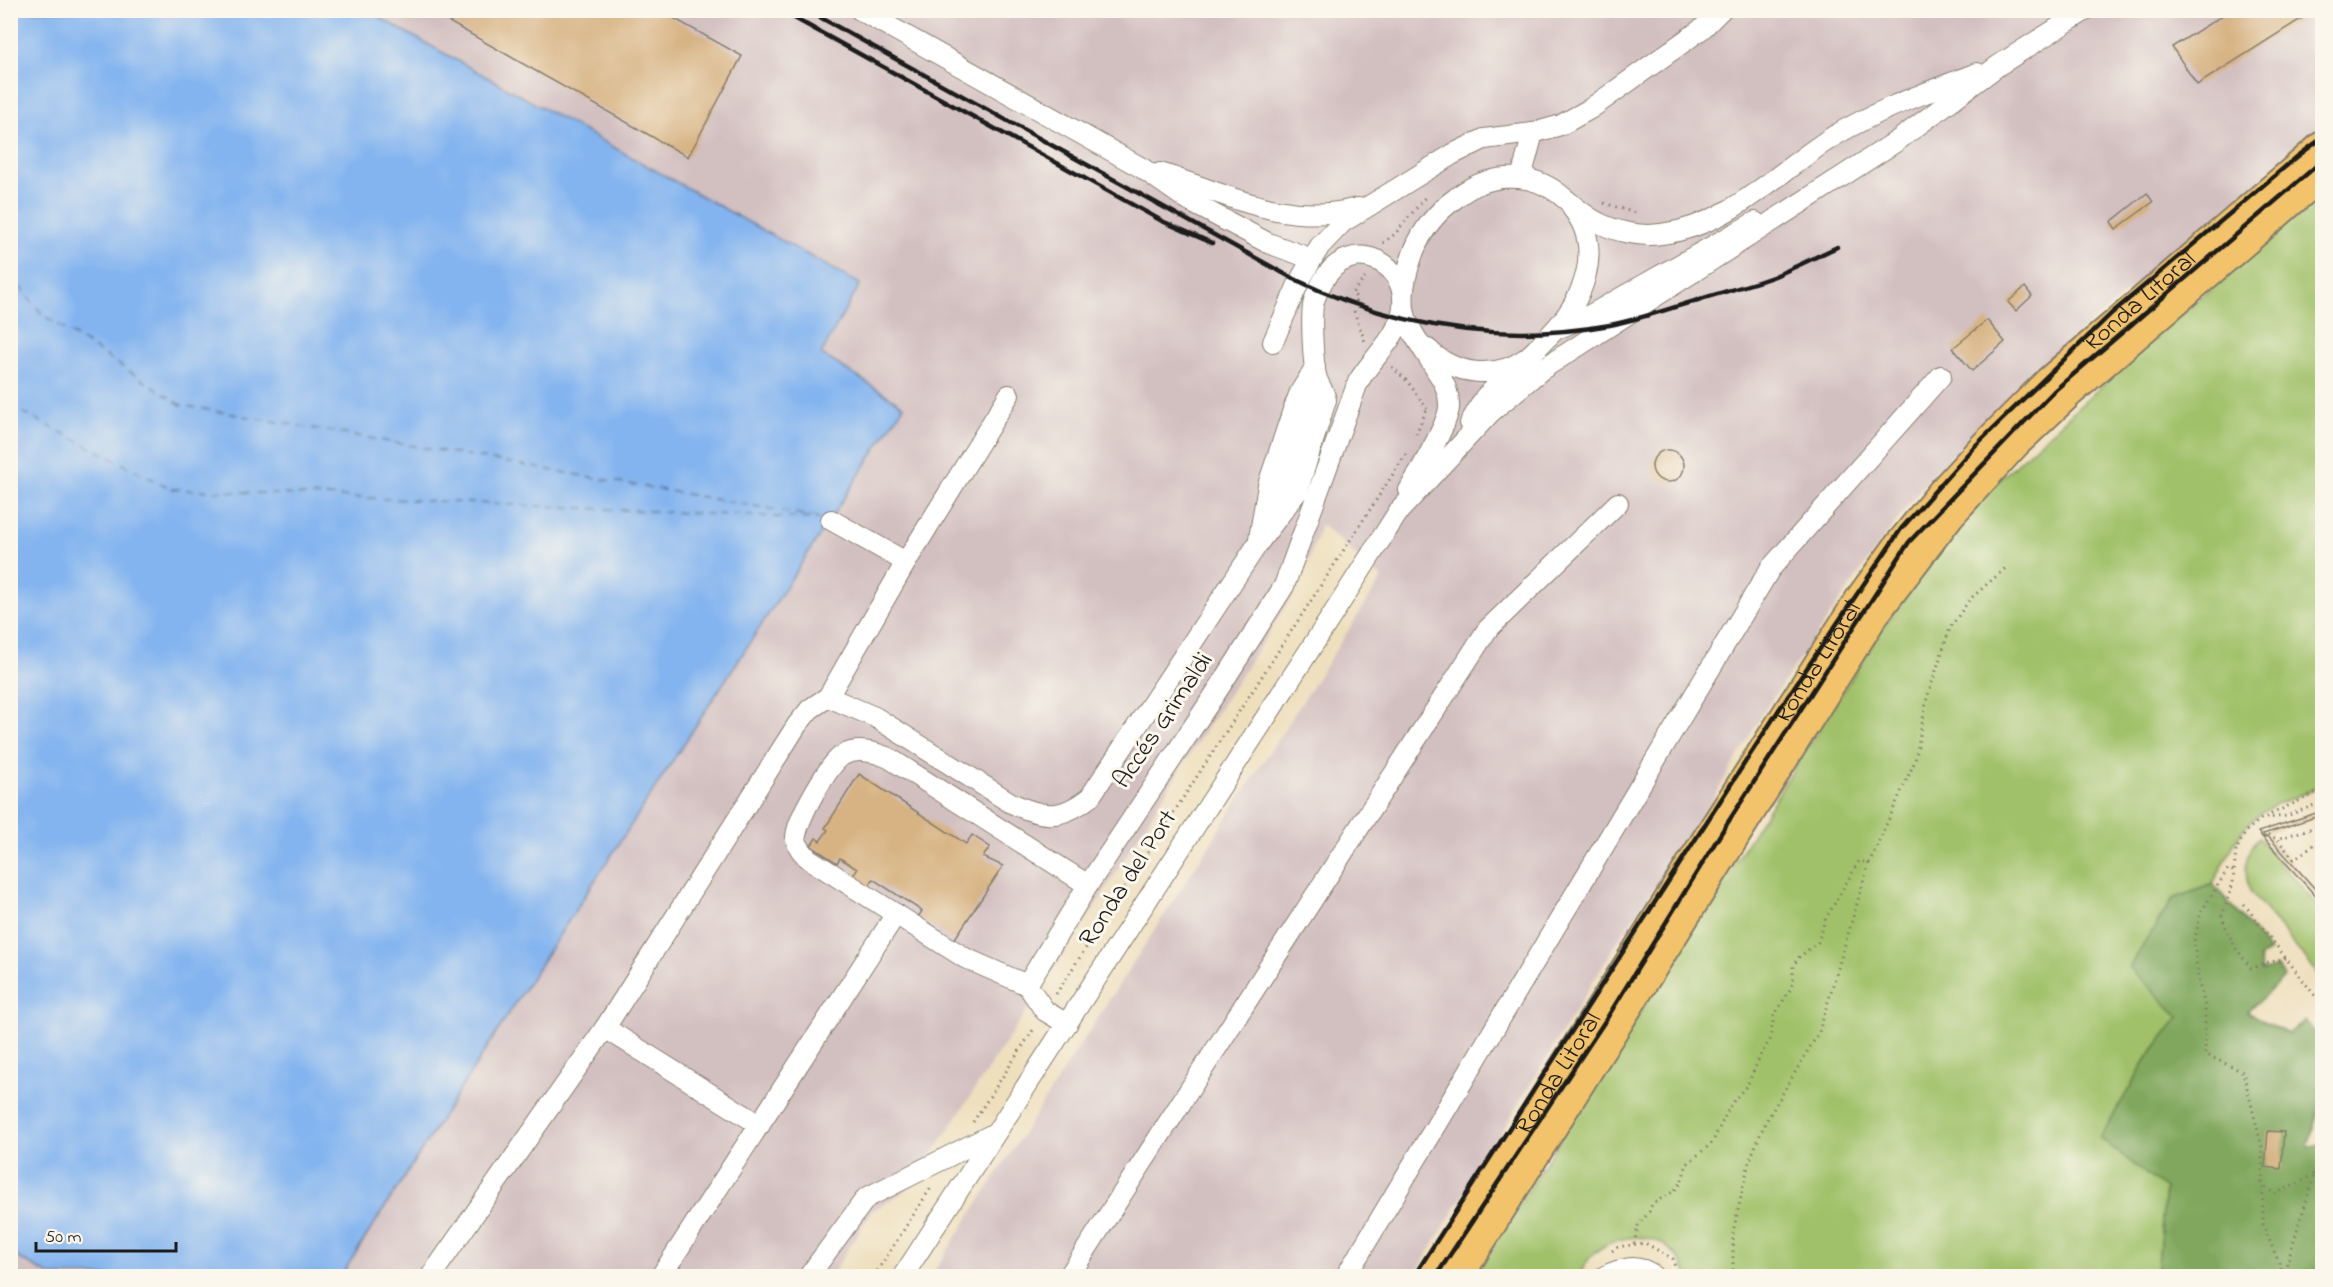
<svg xmlns="http://www.w3.org/2000/svg" width="2333" height="1287" viewBox="0 0 2333 1287" font-family="'Indie Flower',sans-serif">
	<rect width="100%" height="100%" fill="#fbf7ec"/>
	<filter id="ink" filterUnits="userSpaceOnUse"><feTurbulence type="fractalNoise" baseFrequency=".0167" numOctaves="2"/><feDisplacementMap in="SourceGraphic" scale="12" xChannelSelector="R" yChannelSelector="G"/><feConvolveMatrix kernelMatrix="1 2 1 2 8 2 1 2 1" color-interpolation-filters="sRGB"/></filter>
	<filter id="wash" filterUnits="userSpaceOnUse"><feTurbulence type="fractalNoise" baseFrequency=".008" numOctaves="4" result="noise"/><feDisplacementMap in="SourceGraphic" scale="24" xChannelSelector="R" yChannelSelector="G"/><feGaussianBlur stdDeviation="1.35" result="paint"/><feColorMatrix in="noise" values="0 0 0 0 0 0 0 0 0 0 0 0 0 0 0 0 0 1.4 0 .05"/><feComposite in="paint" operator="in"/></filter>
	<g filter="url(#wash)">
		<rect width="100%" height="100%" fill="#eedfbd"/>
		<g fill="#d2bfc0">
			<polygon points="362,11 2322,11 2322,126 2273,170 2094,320 1998,410 1927,481 1879,545 1767,706 1685,848 1620,937 1414,1276 931,1276 1382,578 1321,524 1301,583 1180,769 1091,913 910,1188 872,1211 831,1276 341,1276 545,957 831,520 821,354 859,285"/>
			<polygon points="11,1254 51,1276 11,1276"/>
		</g>
		<g fill="#a0c169" stroke="#5e6e42" stroke-width="1.5">
			<path d="M2322,194V786C2296,797 2260,807 2242,831C2231,846 2223,867 2213,884L2173,899L2180,1017L2147,1058L2165,1189L2157,1276H1687C1673,1234 1628,1226 1594,1253C1588,1258 1583,1269 1579,1276H1474L1884,626L1962,522L2000,479L2164,329Z"/>
			<path d="M2259,838L2322,911V979L2250,891C2244,872 2243,853 2259,838Z"/>
		</g>
		<polygon fill="#80a75d" stroke="#4e623c" stroke-width="1.5" points="2213,884 2270,951 2259,958 2262,971 2276,966 2285,977 2247,1012 2288,1034 2305,1020 2322,1041 2322,1103 2320,1105 2308,1146 2322,1145 2322,1276 2157,1276 2165,1189 2100,1138 2147,1058 2179,1017 2129,967 2173,899"/>
		<polygon fill="#83b4ef" stroke="#506886" stroke-width="1.5" points="11,11 368,11 860,284 821,354 904,406 545,957 341,1276 51,1276 11,1254"/>
		<g fill="none" stroke-linecap="round" stroke-linejoin="round">
			<g stroke="#455970" stroke-width="1.5" stroke-dasharray="8 6" stroke-linecap="butt">
				<polyline points="10,275 43,315 181,405 822,518"/>
				<polyline points="10,406 172,489 821,519"/>
			</g>
		</g>
		<g id="blocks">
			<g fill="#d7b383">
				<polygon points="428,10 659,10 742,56 688,157"/>
				<polygon points="2231,10 2315,10 2197,85 2172,47"/>
				<polygon points="2147,193 2153,202 2116,229 2111,222"/>
				<polygon points="2025,287 2032,296 2016,311 2008,302"/>
				<polygon points="1987,320 2005,342 1972,371 1953,348"/>
				<circle cx="1668" cy="466" r="16"/>
				<polygon points="859,774 966,844 972,835 990,847 983,857 1003,866 954,940 918,917 922,911 873,879 868,888 852,877 857,869 840,858 837,863 811,846 816,838 820,841 828,830 825,828"/>
				<polygon points="2322,811 2322,815 2263,834 2264,837 2268,836 2317,891 2322,897 2322,903 2258,832"/>
				<polygon points="2268,1131 2284,1132 2281,1169 2265,1167"/>
			</g>
		</g>
	</g>
	<g filter="url(#ink)">
		<use href="#blocks" fill-opacity="0" stroke="#857e6c" stroke-width="1.5"/>
		<g fill="none" stroke-linecap="round" stroke-linejoin="round">
			<defs>
				<g id="minor">
					<polyline points="860,10 1142,168 1189,201 1268,243 1312,259"/>
					<path d="M1160,173C1227,194 1285,227 1358,208"/>
					<polyline points="1521,178 1533,133"/>
					<polyline points="1557,329 1592,314 1755,222"/>
					<polyline points="1273,342 1299,282 1312,259 1320,246 1343,222 1453,154 1484,139 1533,133 1561,125 1590,109 1703,28 1721,10"/>
					<path d="M1428,349C1454,375 1495,380 1525,359C1534,353 1541,343 1549,336C1582,303 1606,250 1572,208"/>
					<polyline points="1470,423 1485,397 1516,368"/>
					<path d="M1409,490C1419,472 1447,426 1449,408C1450,393 1444,381 1436,370C1427,354 1415,339 1408,323C1398,301 1406,272 1414,251C1422,230 1438,211 1456,198C1485,174 1527,170 1558,193C1571,203 1584,216 1599,223C1617,232 1641,237 1661,234C1730,226 1778,171 1834,136C1879,109 1928,92 1977,73"/>
					<path d="M1271,515C1291,471 1309,423 1315,375"/>
					<polyline points="831,520 906,562"/>
					<polyline points="1259,539 1268,485 1293,410 1300,392 1315,368"/>
					<polyline points="828,697 906,562 1009,395"/>
					<path d="M1067,1024L1045,1011L1027,985L965,958L809,859C803,853 798,848 796,840C794,823 829,763 843,755C858,747 875,752 889,758L1088,885"/>
					<polyline points="605,1028 760,1125"/>
					<path d="M431,1276L605,1028L797,725L810,709L828,697L875,717L1011,803C1044,818 1061,820 1090,797L1259,542L1297,492L1326,400C1325,393 1320,387 1317,379C1313,365 1311,322 1313,306C1314,297 1319,289 1323,281C1351,232 1413,264 1402,313C1396,340 1371,359 1358,382L1284,586L1223,682L1088,885L1027,985"/>
					<polyline points="661,1276 896,914"/>
					<polyline points="809,1276 866,1198 995,1133"/>
					<polyline points="903,1276 1331,617 1399,511 1491,412 1541,370 1897,141 1999,65 2086,10"/>
					<polyline points="1069,1276 1487,630 1618,503"/>
					<polyline points="1346,1276 1770,569 1941,376"/>
					<path d="M1605,1276C1621,1268 1638,1263 1654,1276"/>
				</g>
				<g id="highway">
					<path id="s1" d="M1433,1276L1708,837L1861,597L1899,545L1942,492L1985,445L2049,381L2322,146"/>
					<polyline points="1459,1276 1874,615 1950,515 2016,443 2068,394 2322,175"/>
				</g>
			</defs>
			<use href="#minor" stroke="#857e6c" stroke-width="22"/>
			<use href="#highway" stroke="#857e6c" stroke-width="32"/>
			<g stroke="#857e6c" stroke-width="3" stroke-dasharray="1.5 4.5" stroke-linecap="butt">
				<polyline points="1604,203 1635,213"/>
				<polyline points="1383,243 1395,234 1427,195"/>
				<polyline points="1356,302 1357,298 1352,293 1365,278"/>
				<polyline points="1354,311 1365,342"/>
				<polyline points="1392,367 1408,382 1427,409"/>
				<polyline points="1416,434 1427,409 1429,409"/>
				<polyline points="2266,818 2287,816 2322,802"/>
				<polyline points="2322,825 2277,839 2294,859 2315,844 2322,843"/>
				<polyline points="2268,835 2277,839"/>
				<polyline points="2233,871 2228,869 2201,912 2194,942 2199,984 2205,1006 2205,1054 2243,1072 2262,1147 2263,1225 2283,1272"/>
				<polyline points="2244,904 2322,1005"/>
				<polyline points="2286,958 2251,968 2235,947 2227,931 2222,916 2233,883 2236,850 2246,831 2261,819 2322,790"/>
				<polyline points="1056,994 1408,451"/>
				<polyline points="973,1122 1035,1027"/>
				<polyline points="2261,1183 2274,1194 2297,1184 2316,1173"/>
				<polyline points="1634,1244 1638,1226 1649,1212 1652,1204 1674,1191 1681,1183 1687,1164 1712,1143 1731,1104 1748,1084 1761,1054 1770,1040 1774,1016 1791,988 1793,981 1793,966 1798,958 1818,942 1825,920 1859,861 1869,863 1915,761 1927,698 1950,628 1970,599 2008,566"/>
				<polyline points="1612,1251 1617,1247 1645,1243 1673,1259 1677,1276"/>
				<polyline points="874,1276 932,1186"/>
				<polyline points="1733,1276 1733,1232 1749,1162 1765,1123 1819,1032 1869,863"/>
				<polyline points="2283,1276 2319,1160 2322,1160"/>
			</g>
			<use href="#minor" stroke="#fff" stroke-width="20"/>
			<use href="#highway" stroke="#f2c36a" stroke-width="28"/>
			<g stroke="#1c1c1c" stroke-width="4.5">
				<polyline points="780,10 1162,221 1212,243"/>
				<path d="M807,10L1292,278C1393,327 1498,345 1610,325C1641,319 1671,308 1701,299C1726,291 1751,285 1775,276C1796,267 1816,257 1837,247"/>
				<polyline points="1414,1276 1784,702 1901,529 1973,448 2112,313 2298,156 2322,138"/>
				<polyline points="1436,1276 1607,1018 1723,830 1909,542 2054,391 2322,161"/>
			</g>
		</g>
	</g>
	<g text-anchor="middle" dominant-baseline="central" stroke-width="6" stroke-linejoin="round" paint-order="stroke">
		<g font-size="26" fill="#1c1c1c" stroke="#fbf7ec">
			<text stroke="none"><textPath href="#s1" startOffset="1210">Ronda Litoral</textPath></text>
			<text stroke="none"><textPath href="#s1" startOffset="724">Ronda Litoral</textPath></text>
			<text transform="translate(1164 721) rotate(-56)">Accés Grimaldi</text>
			<text transform="translate(1129 879) rotate(-57)">Ronda del Port</text>
			<text stroke="none"><textPath href="#s1" startOffset="238">Ronda Litoral</textPath></text>
		</g>
	</g>
	<rect width="2333" height="1287" fill="none" stroke="#fbf7ec" stroke-width="36"/>
	<path d="M36 1242v9h140v-9" fill="none" stroke="#1c1c1c" stroke-width="3"/>
	<text x="45" y="1242" font-size="18" fill="#1c1c1c" stroke="#fbf7ec" stroke-width="4.5" paint-order="stroke">50 m</text>
</svg>
